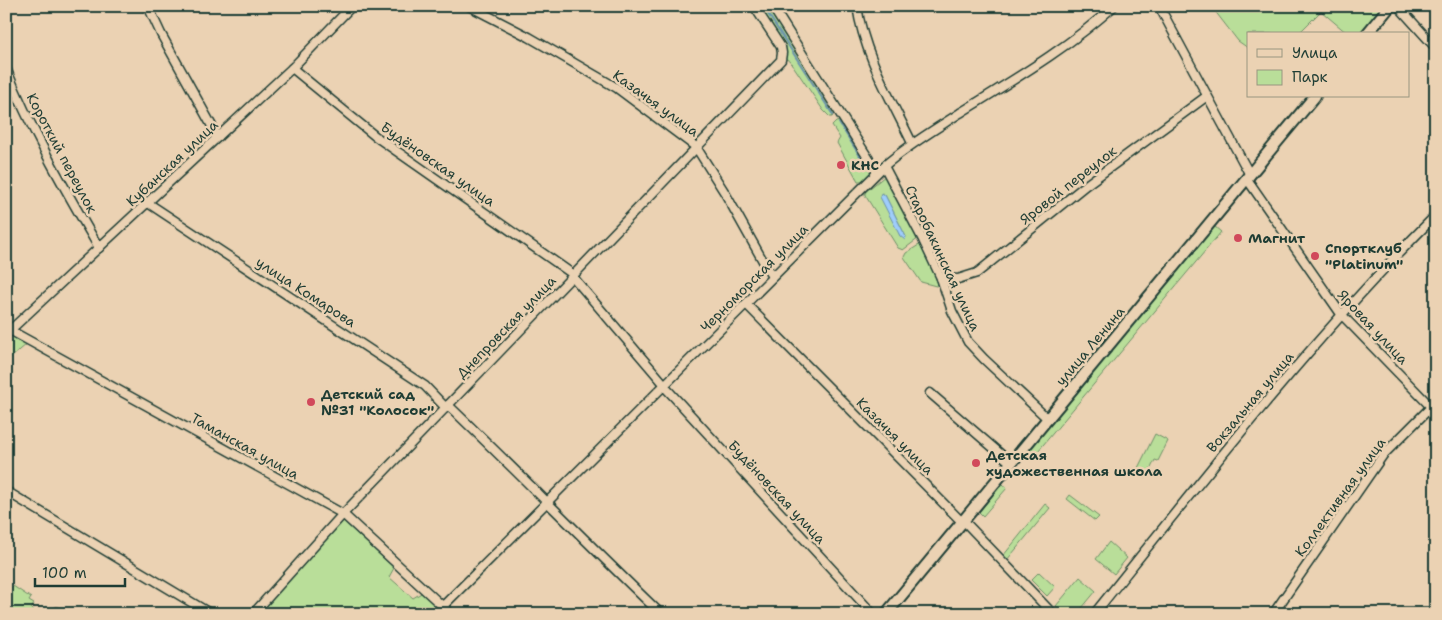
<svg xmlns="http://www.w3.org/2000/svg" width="1442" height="620" viewBox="0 0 1442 620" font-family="'Shantell Sans',sans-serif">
	<rect width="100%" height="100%" fill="#ebd2b3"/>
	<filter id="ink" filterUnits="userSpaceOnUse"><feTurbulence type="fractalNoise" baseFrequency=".02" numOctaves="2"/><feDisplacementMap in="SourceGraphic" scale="10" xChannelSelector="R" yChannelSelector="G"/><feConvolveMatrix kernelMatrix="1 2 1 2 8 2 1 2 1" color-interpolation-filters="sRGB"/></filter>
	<g filter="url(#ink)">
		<g fill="#b9de99" stroke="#6c8e66" fill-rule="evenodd">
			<polygon points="756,6 769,6 836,112 832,117 830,117 823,110 790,61 784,58"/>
			<polygon points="1211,6 1384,6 1361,34 1348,34 1321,11 1298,34 1248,34 1248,48 1238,41"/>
			<polygon points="840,121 874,171 863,181 858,181 837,143 840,138 832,126 836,122"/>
			<path d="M885,176L919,238L903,250L898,248L865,195V192ZM882,193L885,195L906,237L900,236Z"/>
			<polygon points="1214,226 1221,232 1033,457 1028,450"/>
			<polygon points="919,245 922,245 937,278 938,285 936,286 921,282 904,257 906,253"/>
			<polygon points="12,335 27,344 6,362 6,340"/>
			<polygon points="1155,434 1168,441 1158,461 1155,460 1146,478 1136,472"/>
			<polygon points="1002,484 1007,488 983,516 979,512"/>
			<polygon points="1070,495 1099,517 1095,521 1067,499"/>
			<polygon points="1045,504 1050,508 1007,560 1003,556"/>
			<polygon points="341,519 394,568 389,577 413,598 423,592 445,614 255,614"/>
			<polygon points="1109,542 1127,558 1114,574 1096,559"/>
			<polygon points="1039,572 1055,587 1047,596 1031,580"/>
			<polygon points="1080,577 1096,591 1077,614 1066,614 1056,606"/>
			<polygon points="13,586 31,598 29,601 34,604 31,609 34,611 33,613 11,614 6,611 6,594"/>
		</g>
		<polygon fill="#9fcdfb" stroke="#6c93ab" points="881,193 885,195 906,237 905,240 900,236 880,197"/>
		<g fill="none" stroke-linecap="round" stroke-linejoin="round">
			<g stroke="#6c93ab" stroke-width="2">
				<polyline points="763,6 833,115"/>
				<polyline points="839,123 867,167"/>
			</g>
			<defs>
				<g id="minor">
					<polyline points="148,6 161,34 218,137"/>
					<polyline points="469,6 529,37 617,88 696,147 725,193 772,277"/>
					<polyline points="772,6 877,172"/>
					<path d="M857,6C864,55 891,99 912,143"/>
					<polyline points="1159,6 1250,175"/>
					<polyline points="1398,6 1436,48"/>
					<path d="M6,68C31,131 65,189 99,248"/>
					<polyline points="292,68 375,136 574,275"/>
					<polyline points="884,166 923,240 941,278 952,311 968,342 984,359 1048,419"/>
					<polyline points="1247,179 1341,314 1436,412"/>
					<polyline points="148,203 425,386 446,408"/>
					<polyline points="573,277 665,385"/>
					<polyline points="941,278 958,279 977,273 1086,185 1207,96"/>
					<polyline points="746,304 962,522"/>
					<polyline points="6,328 343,514 451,614"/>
					<polyline points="6,334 292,68 352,6"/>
					<polyline points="664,386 873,614"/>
					<polyline points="930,393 1011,463"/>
					<path d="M448,405C520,474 589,545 661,614"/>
					<polyline points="6,491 211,614"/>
					<polyline points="964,521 1053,614"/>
					<path d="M443,606L884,166C908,145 934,130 960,113C1013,80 1068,48 1114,6"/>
					<polyline points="54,614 57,612 63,614"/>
					<polyline points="253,614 343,514 781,60 782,53 781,47 754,6"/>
					<path d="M1094,614C1204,477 1312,339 1436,215"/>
					<polyline points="1273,614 1383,455 1436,402"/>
				</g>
				<g id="major">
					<polyline points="1367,34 1390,6"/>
					<polyline points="886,614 1315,96"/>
				</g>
			</defs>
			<use href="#minor" stroke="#1f3d34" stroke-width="11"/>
			<use href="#major" stroke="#1f3d34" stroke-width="14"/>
			<use href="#minor" stroke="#ebd2b3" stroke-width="8"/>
			<use href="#major" stroke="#ebd2b3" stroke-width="10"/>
		</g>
	</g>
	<g fill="#d1495b" stroke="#ebd2b3" stroke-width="2">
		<circle cx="841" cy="165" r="5"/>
		<circle cx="1238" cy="238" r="5"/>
		<circle cx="1315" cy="256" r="5"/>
		<circle cx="311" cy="402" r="5"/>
		<circle cx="976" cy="463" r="5"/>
	</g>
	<g text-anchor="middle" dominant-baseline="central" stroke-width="5" stroke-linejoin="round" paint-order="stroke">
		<g font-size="14" fill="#1f3d34" stroke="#ebd2b3">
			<text transform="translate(656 103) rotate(36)">Казачья улица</text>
			<text transform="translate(62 153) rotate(62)">Короткий переулок</text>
			<text transform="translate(172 163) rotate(-43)">Кубанская улица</text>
			<text transform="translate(438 164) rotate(35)">Будёновская улица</text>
			<text transform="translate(1068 185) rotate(-38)">Яровой переулок</text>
			<text transform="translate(943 258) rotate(65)">Старобакинская улица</text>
			<text transform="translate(754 278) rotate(-45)">Черноморская улица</text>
			<text transform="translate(306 292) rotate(33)">улица Комарова</text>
			<text transform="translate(506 327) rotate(-46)">Днепровская улица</text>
			<text transform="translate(1373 327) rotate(47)">Яровая улица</text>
			<text transform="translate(1090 346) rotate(-50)">улица Ленина</text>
			<text transform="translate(1250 402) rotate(-50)">Вокзальная улица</text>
			<text transform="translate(895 436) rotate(45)">Казачья улица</text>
			<text transform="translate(245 446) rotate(29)">Таманская улица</text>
			<text transform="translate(777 492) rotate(47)">Будёновская улица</text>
			<text transform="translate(1340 497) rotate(-54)">Коллективная улица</text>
		</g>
		<g font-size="14" font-weight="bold" fill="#1f3d34" stroke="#ebd2b3" text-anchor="start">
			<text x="851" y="165">КНС</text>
			<text x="1248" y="238">Магнит</text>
			<text x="1325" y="248">Спортклуб<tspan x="1325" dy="16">"Platinum"</tspan></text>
			<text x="321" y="394">Детский сад<tspan x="321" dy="16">№31 "Колосок"</tspan></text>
			<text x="986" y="455">Детская<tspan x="986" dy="16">художественная школа</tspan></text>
		</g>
	</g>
	<rect width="1442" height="620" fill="none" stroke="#ebd2b3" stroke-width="25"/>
	<rect x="12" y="12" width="1417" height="595" fill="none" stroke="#1f3d34" stroke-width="2" filter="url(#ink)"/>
	<rect x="1247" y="32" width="162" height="65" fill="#ebd2b3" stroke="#999680"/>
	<rect x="1257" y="49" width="25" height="8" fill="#ebd2b3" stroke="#999680"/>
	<text x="1292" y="58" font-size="15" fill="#1f3d34">Улица</text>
	<rect x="1257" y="70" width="25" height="15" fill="#b9de99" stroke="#999680"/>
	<text x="1292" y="82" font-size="15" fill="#1f3d34">Парк</text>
	<path d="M35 578v8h90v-8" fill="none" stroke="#1f3d34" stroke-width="2.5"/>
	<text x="42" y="578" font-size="15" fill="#1f3d34" stroke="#ebd2b3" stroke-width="4" paint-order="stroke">100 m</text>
</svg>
